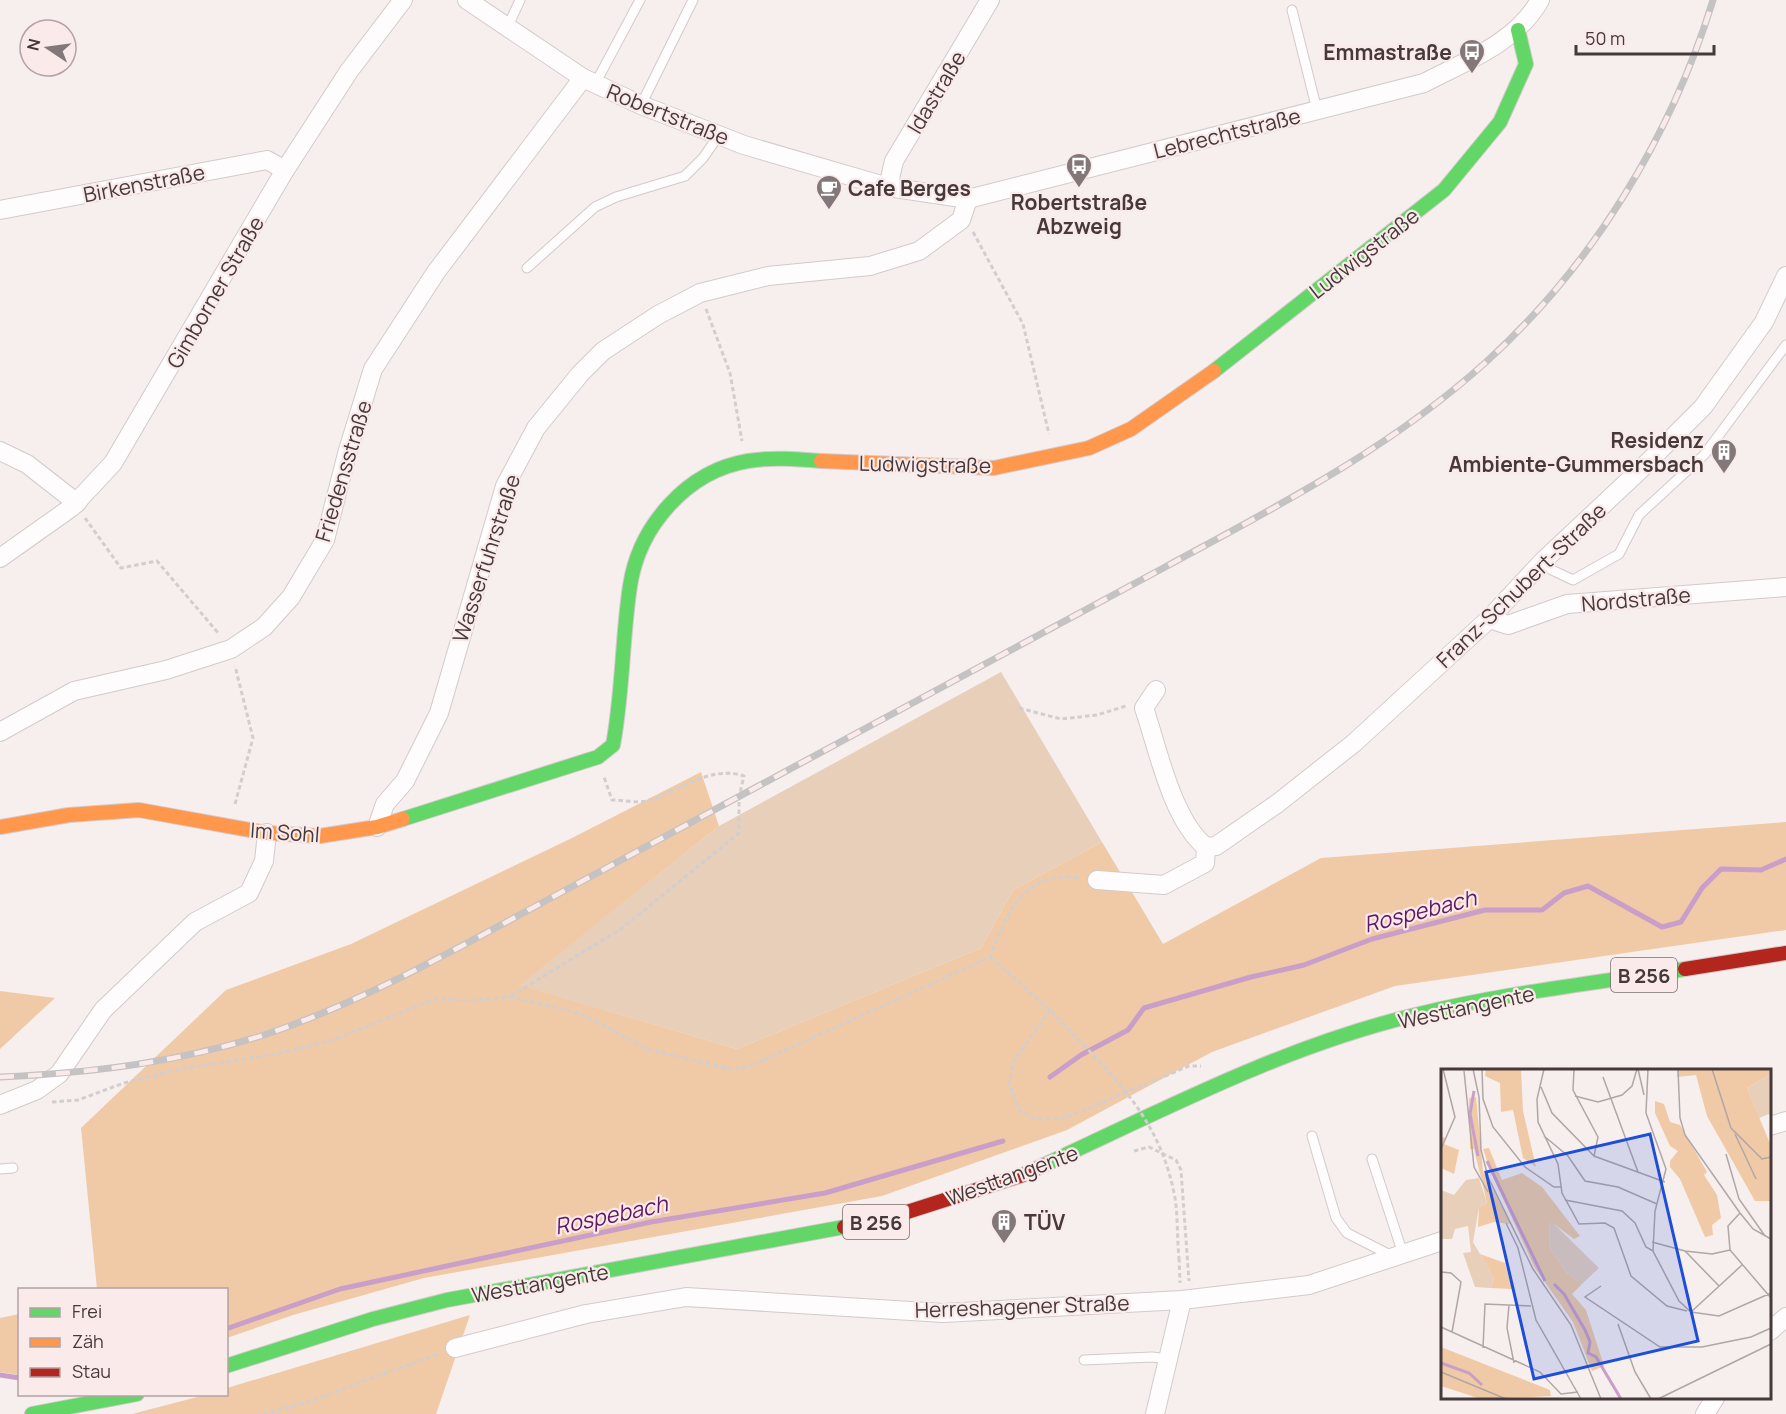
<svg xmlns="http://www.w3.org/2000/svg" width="1786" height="1414" viewBox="0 0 1786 1414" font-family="Manrope,sans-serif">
	<rect width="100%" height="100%" fill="#f7eeee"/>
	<polygon fill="#e8cfba" points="1001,672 1102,842 1013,890 981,948 737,1049 519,985 719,826"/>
	<g fill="#f0caa6">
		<polygon points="701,772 719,826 520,985 737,1049 981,948 1013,890 1102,842 1163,944 1321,858 1786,822 1786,930 1395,986 1212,1052 1067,1130 882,1196 424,1278 293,1315 227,1338 226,1290 97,1289 81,1128 226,990 351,944 574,837"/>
		<polygon points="0,991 55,998 0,1049"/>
		<polygon points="19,1314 20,1314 19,1375 0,1372 0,1318"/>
		<polygon points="470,1315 436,1414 132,1414 205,1395 226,1394 227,1388"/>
	</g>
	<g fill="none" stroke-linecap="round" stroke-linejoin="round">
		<g stroke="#c99ec8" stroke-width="5">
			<polyline points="1050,1077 1081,1055 1128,1030 1144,1008 1251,977 1304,965 1372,939 1485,910 1542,910 1564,893 1588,886 1662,927 1681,922 1702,888 1721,869 1761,870 1786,859"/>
			<polyline points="226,1329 340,1289 651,1222 825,1193 1003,1141"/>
			<polyline points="0,1375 20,1378"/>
		</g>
		<defs>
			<g id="lane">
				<polyline points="1292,10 1317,110"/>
				<polyline points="508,26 520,0"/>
				<polyline points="595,84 640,0"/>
				<polyline points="641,105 693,0"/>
				<polyline points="527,268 595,207 616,197 685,176 703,158 719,135"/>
				<polyline points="1543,561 1552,570 1573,580 1619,554 1639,515 1704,455 1786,345"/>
				<polyline points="1312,1136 1336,1218 1347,1233 1392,1256"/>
				<polyline points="1372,1159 1403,1254"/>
				<polyline points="0,1169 13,1168"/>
				<polyline points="1084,1360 1152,1357 1170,1359"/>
			</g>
			<g id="street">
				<path d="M467,0L583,78L641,105L744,145L888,187L968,199L1424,83C1466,61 1516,43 1540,0"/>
				<polyline points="888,187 894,161 990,0"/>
				<polyline points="0,210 267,160 285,170"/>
				<polyline points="0,451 27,464 77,503"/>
				<polyline points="0,558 72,507 113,463 285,170 349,71 403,0"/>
				<polyline points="1489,619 1508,625 1567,604 1786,587"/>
				<path d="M1156,690L1144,708C1158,749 1172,820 1206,847L1216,846L1278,803L1354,743L1489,619L1543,561L1640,470L1703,407L1764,322L1786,276"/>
				<polyline points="0,732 74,691 166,670 231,649 264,627 291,597 325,540 348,450 373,369 436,272 583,78"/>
				<polyline points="377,827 385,804 405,781 439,713 505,486 536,428 580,374 603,351 658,315 700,293 768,276 870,266 919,251 961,220 968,199"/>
				<polyline points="1097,880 1164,885 1205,863 1206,847"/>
				<polyline points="0,1105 37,1090 59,1074 103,1010 195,922 249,893 264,861 267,833"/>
				<polyline points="1770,1126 1786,1121"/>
				<polyline points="1770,1331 1786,1317"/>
				<polyline points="455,1348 586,1314 686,1297 943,1313 1182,1300 1309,1285 1442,1241"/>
				<polyline points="1155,1414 1182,1300"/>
				<polyline points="1705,1414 1715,1398"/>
			</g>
			<g id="fast">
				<polyline points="1214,371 1444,190 1500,122 1526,64 1518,30"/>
				<path d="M403,819L598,757L613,745C623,692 622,638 630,586C639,526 687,471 748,461C772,457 797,459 821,461"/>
				<path d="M1044,1165C1165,1109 1285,1046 1415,1015C1504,993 1595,983 1685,969"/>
				<polyline points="226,1366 373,1319 447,1300 844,1227"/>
				<polyline points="32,1414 137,1394"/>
			</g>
			<g id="slow">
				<polyline points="821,461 994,468 1089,448 1131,429 1214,371"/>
				<polyline points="0,827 69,815 139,810 267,833 320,836 377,827 403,819"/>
			</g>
			<g id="jam">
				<polyline points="1685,969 1786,953"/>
				<polyline points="844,1227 882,1220 1023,1175 1044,1165"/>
			</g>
		</defs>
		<use href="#lane" stroke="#d3caca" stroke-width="11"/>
		<use href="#street" stroke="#d3caca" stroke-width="20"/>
		<use href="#fast" stroke="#d3caca" stroke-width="16"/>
		<use href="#slow" stroke="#d3caca" stroke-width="16"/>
		<use href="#jam" stroke="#d3caca" stroke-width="16"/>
		<g stroke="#d2cece" stroke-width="3" stroke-dasharray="4.5 3" stroke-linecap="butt">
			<polyline points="973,232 1023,324 1049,434"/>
			<polyline points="706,309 730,373 742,441"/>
			<polyline points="85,518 121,568 157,561 219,634"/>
			<polyline points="1019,708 1061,719 1097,715 1126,706"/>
			<polyline points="235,804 253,738 235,666"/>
			<polyline points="990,957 1050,1010 1078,1039"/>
			<path d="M511,996L621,929L739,833V797L744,776C711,765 680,790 650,800C639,804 623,800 612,800L604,777"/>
			<polyline points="1050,1010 1014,1061 1009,1084 1020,1111 1036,1119 1065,1118 1189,1066 1201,1066"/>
			<path d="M52,1102L78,1100L124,1083L181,1069L275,1054L327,1042L438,998L462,1001L510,997L568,1010L592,1019L647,1049L730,1069L748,1067L990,957C1007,913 1023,870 1080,878"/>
			<polyline points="1134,1151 1149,1147 1176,1160 1181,1170 1189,1281"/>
			<polyline points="1179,1258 1180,1283"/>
			<polyline points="263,1414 305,1403 440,1353"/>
		</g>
		<use href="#lane" stroke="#fefcfc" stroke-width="9"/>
		<use href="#street" stroke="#fefcfc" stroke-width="18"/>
		<use href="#fast" stroke="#63d668" stroke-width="14"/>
		<use href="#slow" stroke="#ff974d" stroke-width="14"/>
		<use href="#jam" stroke="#b3261e" stroke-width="14"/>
		<defs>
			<path id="rail" d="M0,1077C92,1073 182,1062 270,1033C363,1001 449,953 536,906C638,851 740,796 842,741C950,683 1059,624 1167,566C1278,506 1391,448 1486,362C1592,266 1671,137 1713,0"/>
		</defs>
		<use href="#rail" stroke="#c4c2c2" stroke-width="7"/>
		<use href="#rail" stroke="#fbeaea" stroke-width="4.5" stroke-dasharray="14" stroke-linecap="butt"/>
		<path stroke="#d2cece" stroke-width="3" stroke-dasharray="4.5 3" stroke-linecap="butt" d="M1078,1039C1125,1088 1162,1127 1175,1198C1178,1217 1177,1238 1179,1258"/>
	</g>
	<defs>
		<symbol id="bus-pin" viewBox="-11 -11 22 30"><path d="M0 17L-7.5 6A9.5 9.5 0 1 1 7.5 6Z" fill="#837879" stroke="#fbeaea"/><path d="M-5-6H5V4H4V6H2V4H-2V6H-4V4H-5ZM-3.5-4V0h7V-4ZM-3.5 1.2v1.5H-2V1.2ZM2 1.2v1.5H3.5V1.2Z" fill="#fff"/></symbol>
		<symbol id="cafe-pin" viewBox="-11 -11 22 30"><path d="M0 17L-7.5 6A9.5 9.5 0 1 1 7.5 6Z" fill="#837879" stroke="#fbeaea"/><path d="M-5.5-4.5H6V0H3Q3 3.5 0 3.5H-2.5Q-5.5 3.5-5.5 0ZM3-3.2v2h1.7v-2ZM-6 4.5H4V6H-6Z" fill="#fff"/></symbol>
		<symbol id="building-pin" viewBox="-11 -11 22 30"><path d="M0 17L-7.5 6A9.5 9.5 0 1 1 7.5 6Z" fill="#837879" stroke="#fbeaea"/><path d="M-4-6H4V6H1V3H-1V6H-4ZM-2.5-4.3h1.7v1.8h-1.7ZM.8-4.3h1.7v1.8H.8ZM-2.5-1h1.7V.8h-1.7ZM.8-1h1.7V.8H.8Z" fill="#fff"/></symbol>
	</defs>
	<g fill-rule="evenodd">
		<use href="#bus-pin" x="1457" y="37" width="30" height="40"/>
		<use href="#bus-pin" x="1064" y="151" width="30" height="40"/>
		<use href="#cafe-pin" x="814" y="173" width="30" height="40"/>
		<use href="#building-pin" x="1709" y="437" width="30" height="40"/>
		<use href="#building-pin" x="989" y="1207" width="30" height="40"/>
	</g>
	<g text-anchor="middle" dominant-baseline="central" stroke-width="4.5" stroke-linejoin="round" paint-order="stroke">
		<g fill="#fbeaea" stroke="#7c6e6f" stroke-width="1.5">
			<rect x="1611" y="958" width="66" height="34" rx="4.5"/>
			<rect x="843" y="1205" width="66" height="34" rx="4.5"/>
		</g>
		<g font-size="20" font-weight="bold" fill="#45393a">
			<text x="1644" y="975">B 256</text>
			<text x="876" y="1222">B 256</text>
		</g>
		<g font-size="21" font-weight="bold" fill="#45393a" stroke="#fbeaea" text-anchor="end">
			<text x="1452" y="52">Emmastraße</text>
			<text x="848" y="188" text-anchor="start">Cafe Berges</text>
			<text x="1079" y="202" text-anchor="middle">Robertstraße<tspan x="1079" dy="24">Abzweig</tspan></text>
			<text x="1704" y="440">Residenz<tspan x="1704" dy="24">Ambiente-Gummersbach</tspan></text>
			<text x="1024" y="1222" text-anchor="start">TÜV</text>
		</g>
		<g font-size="21" fill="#45393a" stroke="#fbeaea">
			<text transform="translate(936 92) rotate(-59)">Idastraße</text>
			<text transform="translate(668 114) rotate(22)">Robertstraße</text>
			<text transform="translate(1227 133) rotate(-14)">Lebrechtstraße</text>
			<text transform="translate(144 183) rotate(-11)">Birkenstraße</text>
			<text transform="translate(1364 253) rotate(-38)">Ludwigstraße</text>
			<text transform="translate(215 292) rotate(-60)">Gimborner Straße</text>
			<text transform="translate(925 464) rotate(1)">Ludwigstraße</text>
			<text transform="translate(343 471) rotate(-73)">Friedensstraße</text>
			<text transform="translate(486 558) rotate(-72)">Wasserfuhrstraße</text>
			<text transform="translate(1521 585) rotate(-44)">Franz-Schubert-Straße</text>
			<text transform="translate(1636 599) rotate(-5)">Nordstraße</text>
			<text transform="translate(285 832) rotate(4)">Im Sohl</text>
			<text transform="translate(1466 1007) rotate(-12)">Westtangente</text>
			<text transform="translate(1012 1175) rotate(-20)">Westtangente</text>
			<text transform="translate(540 1283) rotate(-10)">Westtangente</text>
			<text transform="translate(1022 1306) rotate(-2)">Herreshagener Straße</text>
		</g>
		<g font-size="22" font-style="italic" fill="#601863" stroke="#fbeaea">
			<text transform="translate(1420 911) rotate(-14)">Rospebach</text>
			<text transform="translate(611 1215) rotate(-12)">Rospebach</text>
		</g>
	</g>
	<g transform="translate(1441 1069)">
		<rect width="330" height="330" fill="#f7eeee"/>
		<path d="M330,5V51L328,45L318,49L306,19ZM38,109L46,134L38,138L32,173L53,209L50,219L34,218L22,184L30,183L27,157L14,160L11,170H0V121L13,126L25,111ZM109,151L158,199L141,215L126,204L108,178Z" fill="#e8cfba"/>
		<path d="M45,0H80L82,42L95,98L82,89L72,41L60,43L59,14L44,7ZM236,0H330V5L306,19L330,77V132H314L266,47L255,6L236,8ZM35,28L42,102L70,155L53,153L37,158L38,138L46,134L33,80H29L28,29ZM214,32L223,35L229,53L239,56L266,103L263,106L276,126L280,149L271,156L272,166L264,168L239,110L229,98V92L237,82L229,77L214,44ZM0,68L5,69L3,75L18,81L13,105L0,99ZM48,79L61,111L81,104L101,118L139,167L133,170L109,152L108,178L126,204L141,215L131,225L145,241L163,297L151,302L132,253L94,199L51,106L42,80ZM39,185L64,194L71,220L50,219L53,209ZM0,278L109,321L110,327L40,330L0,317Z" fill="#f0caa6"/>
		<path fill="none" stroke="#c99ec8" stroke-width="3" d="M33,22L29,45L37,87M46,92L104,212M113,215L123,225L144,261L149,273L147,284L155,288L180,330M0,294L28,304L41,316"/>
		<path fill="none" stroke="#b0a6a6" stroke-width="1.5" d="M32,0L38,28L40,81L47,108L92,200L130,256L160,330M41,0L42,30L52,58L84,98L113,118H120M103,0L96,30L97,53L117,95L121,124L138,155L164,154L173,159L190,207L226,237L246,242M133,0L132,21L157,68L153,87M197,0L203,26M207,0L205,44L225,100L214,142L212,182L238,232L250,243L278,247L330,224M237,0L239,49L244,66L299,144L312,160L330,170M271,0L290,59L321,90L330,88M23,2L33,98L47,123M162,8L197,103M100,18L111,44L153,87L224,113M134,27L157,33L181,26L191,17L196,0M294,65L315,110M103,67L127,87L144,112L177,118L216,135M0,80L14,48L2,0M285,85L298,130L324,167M124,131L181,142L194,154L205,178L212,182M299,144L287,157L289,181L330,229M65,154L77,179L95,251L140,330M211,173L244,182L278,217M244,182L271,185L289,181M0,203L10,204L20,213L11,263M160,217L144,228L219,278H261L310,268L330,259M68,236L66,259L73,294M250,243L301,196M177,255L194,303L210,330M0,258L99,303L120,325L137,323M42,279L44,235L90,237M0,303L65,330M217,330L330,275"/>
		<path fill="#1d4ed8" fill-opacity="0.15" stroke="#1d4ed8" stroke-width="3" d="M209,65L257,272L93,310L45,103Z"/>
		<rect width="330" height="330" fill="none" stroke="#45393a" stroke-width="3"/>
	</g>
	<rect x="18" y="1288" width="210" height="108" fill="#fbeaea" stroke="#b2a3a4" stroke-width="1.5"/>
	<rect x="30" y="1308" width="30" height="9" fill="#63d668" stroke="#b2a3a4" stroke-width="1.5"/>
	<text x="72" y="1318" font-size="18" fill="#45393a">Frei</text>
	<rect x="30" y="1338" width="30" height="9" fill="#ff974d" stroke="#b2a3a4" stroke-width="1.5"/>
	<text x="72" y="1348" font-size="18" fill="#45393a">Zäh</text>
	<rect x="30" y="1368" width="30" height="9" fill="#b3261e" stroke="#b2a3a4" stroke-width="1.5"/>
	<text x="72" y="1378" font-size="18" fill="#45393a">Stau</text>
	<g transform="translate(48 48) rotate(283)"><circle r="28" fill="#fbeaea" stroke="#b2a3a4" stroke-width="1.5"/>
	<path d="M0-4.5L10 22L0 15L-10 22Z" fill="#837879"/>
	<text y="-9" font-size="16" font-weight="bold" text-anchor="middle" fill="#45393a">N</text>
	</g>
	<path d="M1576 45v9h138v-9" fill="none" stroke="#45393a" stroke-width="3"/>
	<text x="1585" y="45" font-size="18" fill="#45393a" stroke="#fbeaea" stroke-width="4.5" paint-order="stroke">50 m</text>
</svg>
